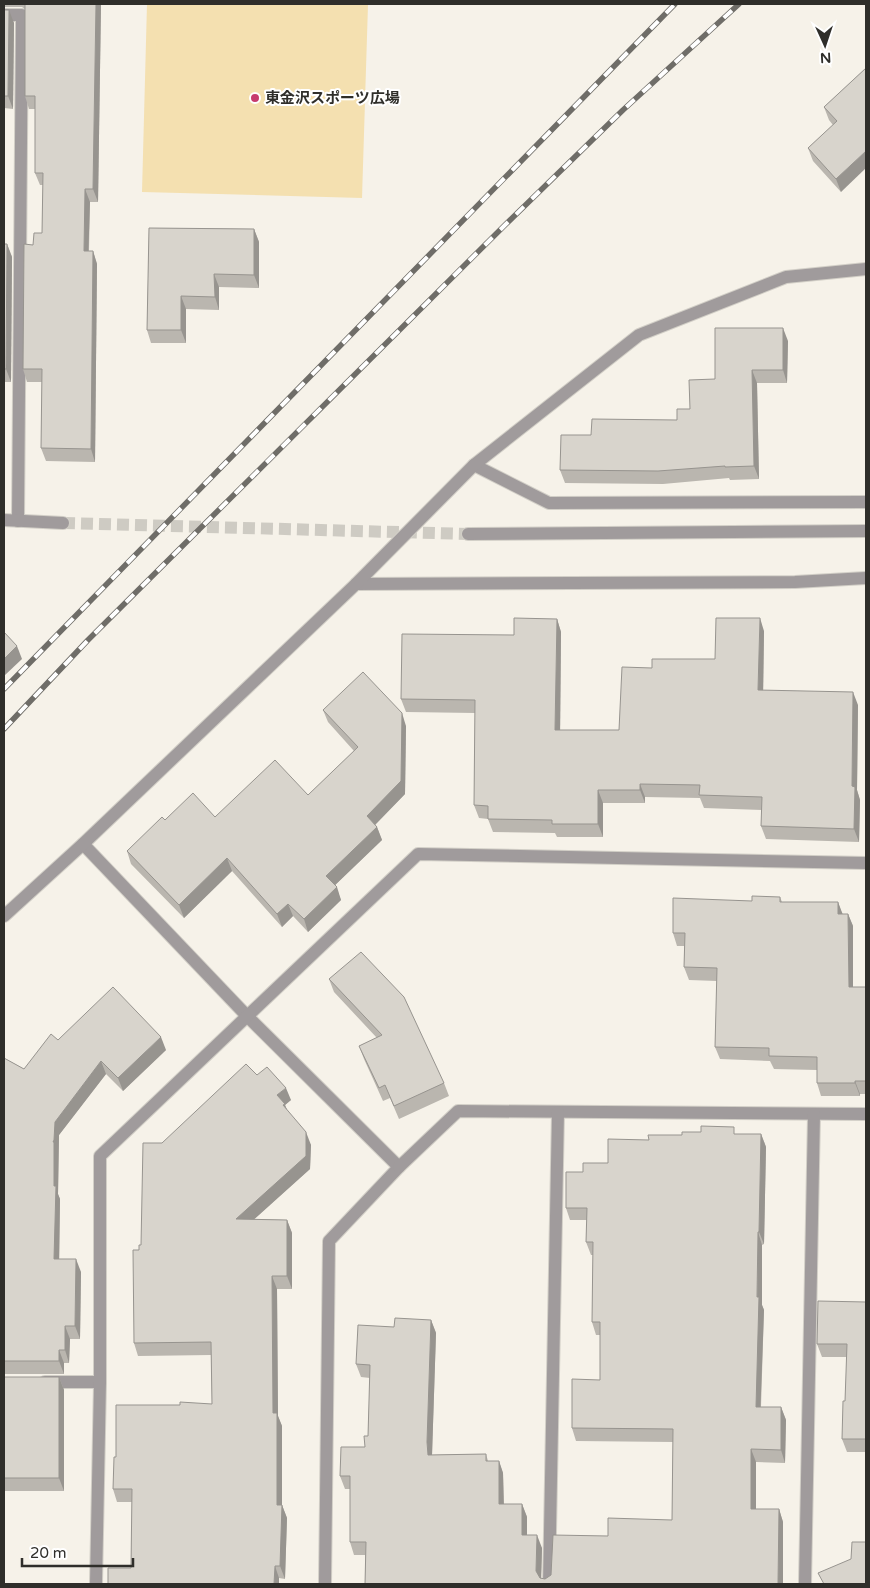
<svg xmlns="http://www.w3.org/2000/svg" width="870" height="1588" viewBox="0 0 870 1588" font-family="'Varela Round','Noto Sans JP',sans-serif">
	<rect width="100%" height="100%" fill="#f6f2e9"/>
	<polygon fill="#f4e0b0" points="147,4 368,4 362,198 142,192"/>
	<g fill="none" stroke-linecap="round" stroke-linejoin="round">
		<polyline stroke="#cecbc3" stroke-width="12" stroke-dasharray="12 6" stroke-linecap="butt" points="63,523 468,534"/>
		<defs>
			<g id="minor">
				<polyline points="4,15 22,15 18,521"/>
				<polyline points="474,465 549,503 866,502"/>
				<polyline points="4,520 63,523"/>
				<polyline points="468,534 866,531"/>
				<polyline points="356,584 795,582 866,578"/>
				<polyline points="83,844 247,1016 399,1167 329,1241 325,1584"/>
				<polyline points="4,916 83,844 356,584 474,465 639,335 786,277 866,269"/>
				<polyline points="399,1167 458,1111 866,1114"/>
				<polyline points="45,1382 100,1382"/>
				<polyline points="96,1584 100,1382 100,1156 418,854 866,863"/>
				<polyline points="549,1584 558,1112"/>
				<polyline points="805,1584 814,1114"/>
			</g>
		</defs>
		<use href="#minor" stroke="#d2cfc7" stroke-width="14"/>
		<use href="#minor" stroke="#a09b9c" stroke-width="12"/>
		<defs>
			<g id="rail">
				<polyline points="4,689 675,4"/>
				<polyline points="4,729 88,640 505,225 623,110 739,4"/>
			</g>
		</defs>
		<use href="#rail" stroke="#6f6d68" stroke-width="5.5"/>
		<use href="#rail" stroke="#fff" stroke-width="4" stroke-dasharray="11" stroke-linecap="butt"/>
	</g>
	<g fill="#bab6af">
		<polygon points="4,4 101,4 98,202 90,202 89,251 93,251 97,264 95,462 46,461 41,448 42,382 27,382 23,369 33,245 42,233 43,185 40,185 35,173 35,109 29,109 25,96 25,9 22,7 4,7"/>
		<polygon points="4,10 14,23 13,109 4,108"/>
		<polygon points="866,68 841,192 813,161 808,148 833,125 829,120 824,107"/>
		<polygon points="149,228 254,229 259,242 259,288 219,287 219,310 186,309 186,343 151,343 147,330"/>
		<polygon points="4,244 7,244 12,257 11,382 4,382"/>
		<polygon points="788,341 787,383 757,383 759,479 730,480 729,478 663,484 565,483 560,470 591,435 677,420 690,409 715,379"/>
		<polygon points="557,619 561,632 560,730 619,730 652,668 715,659 764,631 763,690 858,705 857,790 860,800 859,842 766,839 761,826 762,810 704,808 700,798 645,797 645,803 603,803 603,837 557,837 555,833 493,832 488,819 479,818 474,805 475,713 406,712 401,699 514,635"/>
		<polygon points="323,710 406,726 405,794 375,825 377,827 382,840 335,885 341,900 308,932 293,916 282,927 232,871 184,918 131,864 127,851 165,820 215,817 308,795 354,751 328,722"/>
		<polygon points="780,897 782,902 838,902 842,914 848,914 853,926 853,987 866,987 866,1094 860,1094 860,1096 821,1096 817,1083 817,1070 774,1069 770,1061 720,1059 715,1047 717,981 689,980 684,967 684,946 677,946 673,933 752,901"/>
		<polygon points="329,979 444,1083 449,1096 399,1119 390,1098 383,1101 364,1059 359,1046 377,1038 334,992"/>
		<polygon points="58,1040 166,1050 123,1091 106,1074 59,1135 58,1194 60,1199 59,1259 81,1272 80,1339 70,1339 69,1363 64,1363 64,1374 4,1374 4,1058 24,1069"/>
		<polygon points="257,1075 291,1100 285,1105 287,1110 311,1145 310,1169 254,1219 287,1220 292,1233 292,1289 277,1289 278,1416 282,1426 282,1505 287,1518 285,1579 279,1578 279,1584 108,1584 131,1568 132,1502 117,1502 113,1489 116,1457 180,1405 212,1404 211,1355 138,1356 134,1343 139,1250 141,1245 162,1143"/>
		<polygon points="736,1134 761,1134 766,1147 764,1244 762,1245 762,1305 764,1310 761,1407 781,1407 786,1420 785,1463 756,1462 756,1509 779,1509 783,1522 783,1584 365,1584 365,1555 354,1555 350,1542 350,1489 345,1489 340,1476 365,1447 368,1436 370,1378 361,1377 356,1364 394,1327 431,1320 436,1333 432,1455 486,1454 488,1461 499,1461 503,1473 504,1504 522,1504 527,1517 527,1535 542,1548 541,1578 545,1579 608,1536 672,1520 673,1442 576,1441 572,1428 600,1380 600,1335 596,1335 592,1322 593,1255 591,1255 586,1242 587,1220 570,1220 566,1208 583,1172 608,1163 649,1140"/>
		<polygon points="866,1302 866,1452 847,1452 842,1439 845,1401 847,1357 822,1357 817,1344"/>
		<polygon points="4,1377 59,1377 64,1390 64,1491 4,1491"/>
	</g>
	<g fill="#97948f">
		<polygon points="96,4 101,4 98,202 93,189"/>
		<polygon points="9,10 14,23 13,109 8,96"/>
		<polygon points="866,151 866,168 841,192 836,179"/>
		<polygon points="85,189 90,202 88,264 84,251"/>
		<polygon points="254,229 259,242 259,288 254,275"/>
		<polygon points="7,244 12,257 11,382 6,369"/>
		<polygon points="93,251 97,264 95,462 91,449"/>
		<polygon points="214,274 219,287 219,310 215,297"/>
		<polygon points="181,296 186,309 186,343 181,330"/>
		<polygon points="783,328 788,341 787,383 783,370"/>
		<polygon points="752,370 757,383 759,479 754,466"/>
		<polygon points="760,618 764,631 763,702 758,690"/>
		<polygon points="557,619 561,632 560,743 555,730"/>
		<polygon points="17,646 22,659 4,676 4,659"/>
		<polygon points="853,692 858,705 857,790 860,800 859,842 854,829 852,786"/>
		<polygon points="402,713 406,726 405,794 371,829 367,816"/>
		<polygon points="640,784 645,797 645,803 640,790"/>
		<polygon points="598,790 603,803 603,837 598,824"/>
		<polygon points="377,827 382,840 331,889 326,876"/>
		<polygon points="227,858 232,871 184,918 179,905"/>
		<polygon points="337,887 341,900 308,932 304,919"/>
		<polygon points="838,902 843,915 838,914"/>
		<polygon points="288,904 293,916 282,927 277,914"/>
		<polygon points="848,914 853,926 853,1000 849,987"/>
		<polygon points="161,1037 166,1050 123,1091 118,1078"/>
		<polygon points="101,1061 106,1074 59,1135 58,1194 60,1199 59,1272 54,1259 53,1142 55,1122"/>
		<polygon points="855,1081 860,1094 860,1096 855,1083"/>
		<polygon points="286,1088 291,1100 285,1105 290,1117 277,1095"/>
		<polygon points="306,1132 311,1145 310,1169 240,1232 236,1219"/>
		<polygon points="761,1134 766,1147 764,1244 759,1232"/>
		<polygon points="287,1220 292,1233 292,1289 287,1276"/>
		<polygon points="758,1232 762,1245 762,1305 764,1310 760,1420 756,1407"/>
		<polygon points="76,1259 81,1272 80,1339 75,1326"/>
		<polygon points="272,1276 277,1289 278,1416 282,1426 282,1513 282,1505 287,1518 285,1579 280,1566 277,1505 273,1413"/>
		<polygon points="431,1320 436,1333 432,1455 428,1455 427,1442"/>
		<polygon points="65,1326 70,1339 69,1363 65,1350"/>
		<polygon points="59,1350 64,1363 64,1374 59,1361"/>
		<polygon points="59,1377 64,1390 64,1491 59,1478"/>
		<polygon points="781,1407 786,1420 785,1463 781,1450"/>
		<polygon points="751,1449 756,1462 756,1522 751,1509"/>
		<polygon points="499,1461 503,1473 504,1516 499,1504"/>
		<polygon points="522,1504 527,1517 527,1548 522,1535"/>
		<polygon points="779,1509 783,1522 783,1584 778,1584"/>
		<polygon points="537,1535 542,1548 541,1584 536,1571"/>
		<polygon points="275,1566 279,1578 279,1584 274,1584"/>
	</g>
	<g fill="#d8d4cc" stroke="#97948f">
		<polygon points="25,4 96,4 93,189 85,189 84,251 93,251 91,449 41,448 42,369 23,369 24,244 33,245 34,233 42,233 43,173 35,173 35,96 25,96"/>
		<polygon points="4,10 9,10 8,96 4,96"/>
		<polygon points="866,68 866,151 836,179 808,148 837,121 824,107"/>
		<polygon points="149,228 254,229 254,275 214,274 215,297 181,296 181,330 147,330"/>
		<polygon points="4,244 7,244 6,369 4,369"/>
		<polygon points="715,328 783,328 783,370 752,370 754,466 725,467 725,466 658,471 560,470 561,435 591,435 592,419 677,420 677,409 690,409 689,380 715,379"/>
		<polygon points="514,618 557,619 555,730 619,730 622,667 652,668 652,659 715,659 716,618 760,618 758,690 853,692 852,786 855,787 854,829 761,826 762,797 699,795 700,785 640,784 640,790 598,790 598,824 552,824 552,820 488,819 488,806 474,805 475,700 401,699 402,634 514,635"/>
		<polygon points="4,632 17,646 4,659"/>
		<polygon points="363,672 402,713 401,781 367,816 377,827 326,876 337,887 304,919 288,904 277,914 227,858 179,905 127,851 162,817 165,820 193,793 215,817 275,760 308,795 358,747 323,710"/>
		<polygon points="752,896 780,897 780,902 838,902 838,914 848,914 849,987 866,987 866,1081 855,1081 855,1083 817,1083 817,1057 769,1056 769,1048 715,1047 717,968 684,967 685,933 673,933 673,898 752,901"/>
		<polygon points="361,952 404,997 444,1083 394,1106 385,1085 379,1088 359,1046 382,1035 329,979"/>
		<polygon points="113,987 161,1037 118,1078 101,1061 55,1122 54,1140 53,1142 54,1142 54,1186 56,1186 54,1259 76,1259 75,1326 65,1326 65,1350 59,1350 59,1361 4,1361 4,1058 24,1069 51,1034 58,1040"/>
		<polygon points="246,1064 257,1075 267,1067 286,1088 277,1095 285,1104 283,1105 306,1132 306,1156 236,1219 287,1220 287,1276 272,1276 273,1413 277,1413 277,1505 282,1505 280,1566 275,1566 274,1584 108,1584 108,1568 131,1568 132,1489 113,1489 114,1457 116,1457 116,1405 180,1405 180,1402 212,1404 211,1342 134,1343 133,1250 139,1250 139,1245 141,1245 143,1143 162,1143"/>
		<polygon points="701,1126 734,1127 734,1134 761,1134 759,1232 758,1232 757,1297 759,1297 756,1407 781,1407 781,1450 751,1449 751,1509 779,1509 778,1584 365,1584 366,1542 350,1542 350,1476 340,1476 341,1447 365,1447 364,1436 368,1436 370,1365 356,1364 358,1325 394,1327 395,1318 431,1320 427,1442 428,1455 486,1454 486,1461 499,1461 499,1504 522,1504 522,1535 537,1535 536,1571 540,1578 545,1579 551,1575 553,1535 608,1536 608,1518 672,1520 673,1429 572,1428 572,1379 600,1380 600,1322 592,1322 593,1242 586,1242 587,1208 566,1208 566,1172 583,1172 583,1163 608,1163 608,1139 649,1140 648,1135 682,1135 682,1132 701,1132"/>
		<polygon points="818,1301 866,1302 866,1439 842,1439 843,1401 845,1401 847,1344 817,1344"/>
		<rect x="4" y="1377" width="55" height="101"/>
		<polygon points="852,1542 866,1542 866,1584 824,1584 818,1573 851,1559"/>
	</g>
	<circle fill="#c73b6d" stroke="#fff" stroke-width="2" cx="255" cy="98" r="5"/>
	<g text-anchor="middle" dominant-baseline="central" stroke-width="4" stroke-linejoin="round" paint-order="stroke">
		<g font-size="15" font-weight="bold" fill="#2f2e2a" stroke="#fff" text-anchor="start">
			<text x="265" y="98">東金沢スポーツ広場</text>
		</g>
	</g>
	<rect width="870" height="1588" fill="none" stroke="#2f2e2a" stroke-width="10"/>
	<g transform="translate(825 45) rotate(177)" stroke="#ffffff" stroke-width="4" paint-order="stroke">
	<path d="M0-4L9 19L0 12L-9 19Z" fill="#2f2e2a"/>
	<text y="-8" font-size="14" font-weight="bold" text-anchor="middle" fill="#2f2e2a">N</text>
	</g>
	<path d="M22 1558v8h111v-8" fill="none" stroke="#2f2e2a" stroke-width="2.5"/>
	<text x="30" y="1558" font-size="15" fill="#2f2e2a" stroke="#ffffff" stroke-width="4" paint-order="stroke">20 m</text>
</svg>
